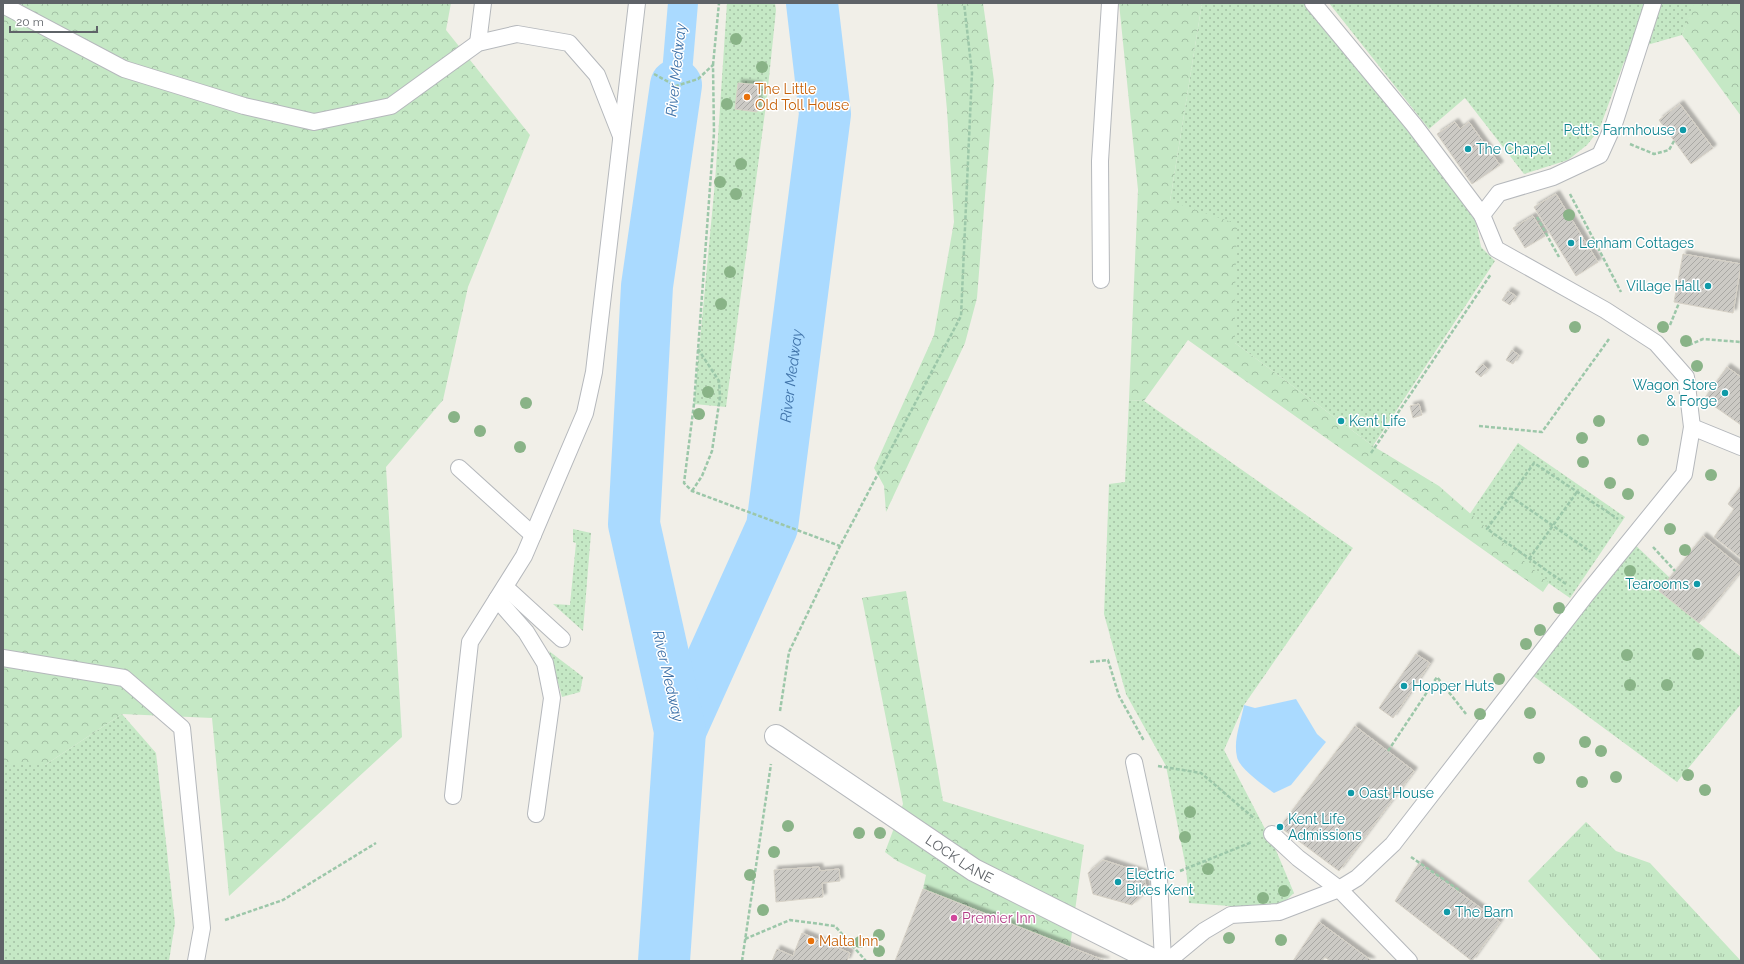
<svg xmlns="http://www.w3.org/2000/svg" width="1744" height="964" viewBox="0 0 1744 964" font-family="Raleway,sans-serif">
	<defs>
		<pattern id="grass-dots" width="8" height="8" patternUnits="userSpaceOnUse"><rect width="8" height="8" fill="#c5e8c5"/><path d="M2 2h.1M6 6h.1" fill="none" stroke="#a3c0a4" stroke-width="1.8" stroke-linecap="round"/></pattern>
		<pattern id="forest-crowns" width="20" height="18" patternUnits="userSpaceOnUse"><rect width="20" height="18" fill="#c5e8c5"/><path d="M2 6a3 3 0 1 1 6 0M12 15a3 3 0 1 1 6 0" fill="none" stroke="#a3c0a4"/></pattern>
		<pattern id="park-tufts" width="24" height="20" patternUnits="userSpaceOnUse"><rect width="24" height="20" fill="#c5e8c5"/><path d="M3 7l-1-3M5 7V3M7 7l1-3M15 17l-1-3M17 17v-4M19 17l1-3" fill="none" stroke="#a3c0a4"/></pattern>
		<pattern id="building-hatch" width="6" height="6" patternUnits="userSpaceOnUse"><rect width="6" height="6" fill="#cccac5"/><path d="M-1 1l2-2M0 6l6-6M5 7l2-2" fill="none" stroke="#a9a8a4"/></pattern>
		<filter id="shadow"><feDropShadow dx="3.5" dy="-3.5" stdDeviation="1" flood-color="#0004"/></filter>
	</defs>
	<rect width="100%" height="100%" fill="#f1efe8"/>
	<g fill="url(#grass-dots)">
		<polygon points="727,3 775,3 776,10 767,97 726,407 694,404 715,182"/>
		<polygon points="1202,3 1306,3 1418,142 1475,217 1481,247 1495,261 1373,446 1235,343 1235,293 1170,201"/>
		<polygon points="1329,3 1695,3 1682,35 1647,45 1624,62 1599,130 1587,145 1568,160 1524,174 1465,98 1429,129"/>
		<polygon points="1129,400 1144,401 1353,548 1244,705 1224,750 1275,848 1294,893 1281,905 1257,908 1189,903 1186,868 1166,766 1126,694 1104,614 1109,484 1125,482"/>
		<polygon points="1518,443 1625,517 1570,598 1463,524"/>
		<polygon points="573,529 591,533 583,631 553,604 570,605 576,543 573,542"/>
		<polygon points="1630,540 1670,578 1659,591 1741,657 1741,704 1677,782 1532,675"/>
		<polygon points="549,651 583,677 580,692 562,697"/>
		<polygon points="122,714 156,753 175,923 169,961 3,961 3,765 45,765"/>
	</g>
	<g fill="url(#forest-crowns)">
		<polygon points="3,3 451,3 446,30 530,135 468,287 443,400 386,467 402,737 229,896 212,718 122,714 45,765 3,765"/>
		<polygon points="937,3 983,3 994,81 977,298 965,343 886,512 884,486 874,468 934,335 954,222 947,110"/>
		<polygon points="1119,3 1202,3 1170,201 1237,224 1235,293 1235,343 1373,446 1439,486 1549,583 1543,592 1188,340 1144,401 1129,400 1138,190"/>
		<polygon points="1694,3 1741,3 1741,116 1682,35"/>
		<polygon points="906,591 943,801 1084,845 1070,947 923,889 926,875 897,861 885,852 903,804 862,598"/>
	</g>
	<polygon fill="url(#park-tufts)" points="1586,822 1616,851 1650,863 1741,961 1602,961 1528,881"/>
	<path fill="#aadaff" d="M1296,699L1317,734L1326,742L1291,785L1274,793C1264,786 1239,768 1237,757C1233,740 1241,722 1244,705L1255,708Z"/>
	<g fill="none" stroke-linecap="round" stroke-linejoin="round">
		<polyline stroke="#aadaff" stroke-width="30" points="676,85 683,3"/>
		<g stroke="#aadaff" stroke-width="52">
			<path id="s1" d="M680,731L772,527L825,114L812,3"/>
			<polyline points="664,961 680,731 634,524 647,286 676,85"/>
		</g>
	</g>
	<g fill="url(#building-hatch)" stroke="#d6d1c6" filter="url(#shadow)">
		<polygon points="738,83 759,85 757,112 735,109"/>
		<polygon points="1680,104 1713,148 1691,164 1659,120"/>
		<polygon points="1455,122 1460,129 1469,122 1500,165 1472,184 1437,134"/>
		<polygon points="1556,194 1598,262 1576,276 1534,207"/>
		<polygon points="1533,216 1545,236 1525,248 1513,228"/>
		<polygon points="1683,254 1741,264 1733,313 1674,302"/>
		<polygon points="1508,291 1516,296 1510,305 1502,300"/>
		<polygon points="1512,350 1519,355 1513,364 1506,360"/>
		<polygon points="1483,364 1488,369 1481,377 1475,372"/>
		<polygon points="1727,367 1741,377 1741,425 1704,399"/>
		<polygon points="1419,404 1422,415 1413,418 1410,406"/>
		<polygon points="1741,486 1741,558 1714,537 1734,509 1728,504"/>
		<polygon points="1703,536 1741,567 1741,571 1699,623 1659,591"/>
		<polygon points="1416,654 1430,663 1393,718 1379,708"/>
		<polygon points="1355,726 1414,771 1339,871 1280,827"/>
		<polygon points="1103,860 1143,873 1147,891 1132,905 1093,894 1088,873"/>
		<polygon points="1419,863 1500,922 1472,961 1395,901"/>
		<polygon points="819,867 820,871 839,869 840,881 822,883 823,897 776,902 774,870"/>
		<polygon points="923,889 1070,947 1106,961 895,961"/>
		<polygon points="1319,922 1372,961 1330,961 1325,957 1322,961 1293,961"/>
		<polygon points="802,933 850,953 847,961 772,961 777,949 793,956"/>
	</g>
	<g fill="none" stroke-linecap="round" stroke-linejoin="round">
		<defs>
			<g id="service">
				<polyline points="1313,3 1414,125 1482,215"/>
				<polyline points="3,5 124,69 244,106 314,122 391,106 478,43 517,34 569,43 597,75 621,136"/>
				<polyline points="478,43 483,3"/>
				<polyline points="1101,280 1100,161 1110,3"/>
				<polyline points="1692,427 1741,447"/>
				<polyline points="459,468 533,535"/>
				<polyline points="505,587 562,639"/>
				<polyline points="497,599 526,632 545,663 552,698 536,814"/>
				<polyline points="3,658 124,678 182,728 202,928 196,961"/>
				<polyline points="1134,762 1159,879 1163,961"/>
				<polyline points="453,796 470,642 524,556 585,413 594,372 637,3"/>
				<polyline points="1272,834 1298,858 1339,889 1357,878 1393,844 1585,596 1684,474 1692,427 1686,377 1656,343 1605,310 1496,249 1482,215 1499,193 1553,177 1600,155 1614,124 1653,3"/>
				<polyline points="1168,961 1204,931 1231,915 1279,912 1339,889 1409,961"/>
			</g>
			<g id="minor">
				<path id="s2" d="M776,736L974,870L1155,961"/>
			</g>
		</defs>
		<use href="#service" stroke="#b5b8bc" stroke-width="18"/>
		<use href="#minor" stroke="#b5b8bc" stroke-width="24"/>
		<g stroke="#9cc7a9" stroke-width="2.5" stroke-dasharray="4 2" stroke-linecap="butt">
			<polyline points="713,65 719,3"/>
			<polyline points="654,74 676,86 698,79 713,65 714,133 694,404 684,483 692,491 840,546"/>
			<polyline points="1630,144 1654,154 1669,150 1674,141"/>
			<polyline points="1570,194 1621,292"/>
			<polyline points="1537,217 1559,257"/>
			<polyline points="1670,325 1679,303"/>
			<polyline points="1689,345 1703,339 1741,342"/>
			<polyline points="1479,426 1542,432 1609,339"/>
			<polyline points="1371,453 1491,274"/>
			<polyline points="692,491 702,476 712,451 720,397 719,381 698,349"/>
			<polyline points="1510,496 1591,552"/>
			<polyline points="1653,547 1675,571"/>
			<polyline points="1529,559 1577,492"/>
			<polyline points="1566,584 1487,529 1534,463 1618,519"/>
			<polyline points="1090,662 1108,660 1119,696 1144,741"/>
			<polyline points="780,711 789,652 840,546 961,316 972,73 964,3"/>
			<polyline points="1388,751 1437,677 1466,714"/>
			<polyline points="1158,766 1201,773 1255,819"/>
			<polyline points="1411,857 1459,890 1460,892"/>
			<polyline points="1180,871 1252,842"/>
			<polyline points="225,920 283,900 376,843"/>
			<polyline points="745,939 790,920 835,926 866,961"/>
			<polyline points="742,961 771,764"/>
		</g>
		<use href="#service" stroke="#fff" stroke-width="16"/>
		<use href="#minor" stroke="#fff" stroke-width="22"/>
	</g>
	<g fill="#89b387">
		<circle cx="736" cy="39" r="6"/>
		<circle cx="762" cy="67" r="6"/>
		<circle cx="727" cy="104" r="6"/>
		<circle cx="741" cy="164" r="6"/>
		<circle cx="720" cy="182" r="6"/>
		<circle cx="736" cy="194" r="6"/>
		<circle cx="1569" cy="215" r="6"/>
		<circle cx="730" cy="272" r="6"/>
		<circle cx="721" cy="304" r="6"/>
		<circle cx="1575" cy="327" r="6"/>
		<circle cx="1663" cy="327" r="6"/>
		<circle cx="1686" cy="341" r="6"/>
		<circle cx="1697" cy="366" r="6"/>
		<circle cx="708" cy="392" r="6"/>
		<circle cx="526" cy="403" r="6"/>
		<circle cx="699" cy="414" r="6"/>
		<circle cx="454" cy="417" r="6"/>
		<circle cx="1599" cy="421" r="6"/>
		<circle cx="480" cy="431" r="6"/>
		<circle cx="1582" cy="438" r="6"/>
		<circle cx="1643" cy="440" r="6"/>
		<circle cx="520" cy="447" r="6"/>
		<circle cx="1583" cy="462" r="6"/>
		<circle cx="1711" cy="475" r="6"/>
		<circle cx="1610" cy="483" r="6"/>
		<circle cx="1628" cy="494" r="6"/>
		<circle cx="1670" cy="529" r="6"/>
		<circle cx="1685" cy="550" r="6"/>
		<circle cx="1630" cy="571" r="6"/>
		<circle cx="1559" cy="608" r="6"/>
		<circle cx="1540" cy="630" r="6"/>
		<circle cx="1526" cy="644" r="6"/>
		<circle cx="1698" cy="654" r="6"/>
		<circle cx="1627" cy="655" r="6"/>
		<circle cx="1499" cy="679" r="6"/>
		<circle cx="1630" cy="685" r="6"/>
		<circle cx="1667" cy="685" r="6"/>
		<circle cx="1530" cy="713" r="6"/>
		<circle cx="1480" cy="714" r="6"/>
		<circle cx="1585" cy="742" r="6"/>
		<circle cx="1601" cy="751" r="6"/>
		<circle cx="1539" cy="758" r="6"/>
		<circle cx="1688" cy="775" r="6"/>
		<circle cx="1616" cy="777" r="6"/>
		<circle cx="1582" cy="782" r="6"/>
		<circle cx="1705" cy="790" r="6"/>
		<circle cx="1190" cy="812" r="6"/>
		<circle cx="788" cy="826" r="6"/>
		<circle cx="859" cy="833" r="6"/>
		<circle cx="880" cy="833" r="6"/>
		<circle cx="1185" cy="837" r="6"/>
		<circle cx="774" cy="852" r="6"/>
		<circle cx="1208" cy="869" r="6"/>
		<circle cx="750" cy="875" r="6"/>
		<circle cx="1284" cy="891" r="6"/>
		<circle cx="1263" cy="898" r="6"/>
		<circle cx="763" cy="910" r="6"/>
		<circle cx="879" cy="935" r="6"/>
		<circle cx="1229" cy="938" r="6"/>
		<circle cx="1281" cy="940" r="6"/>
		<circle cx="860" cy="942" r="6"/>
		<circle cx="879" cy="951" r="6"/>
	</g>
	<g fill="#e8710a" stroke="#fff" stroke-width="1.5">
		<circle cx="747" cy="97" r="4"/>
		<circle cx="811" cy="941" r="4"/>
	</g>
	<g fill="#0f9aa8" stroke="#fff" stroke-width="1.5">
		<circle cx="1683" cy="130" r="4"/>
		<circle cx="1468" cy="149" r="4"/>
		<circle cx="1571" cy="243" r="4"/>
		<circle cx="1708" cy="286" r="4"/>
		<circle cx="1725" cy="393" r="4"/>
		<circle cx="1341" cy="421" r="4"/>
		<circle cx="1697" cy="584" r="4"/>
		<circle cx="1404" cy="686" r="4"/>
		<circle cx="1351" cy="793" r="4"/>
		<circle cx="1280" cy="827" r="4"/>
		<circle cx="1118" cy="882" r="4"/>
		<circle cx="1447" cy="912" r="4"/>
	</g>
	<circle fill="#d1479c" stroke="#fff" stroke-width="1.5" cx="954" cy="918" r="4"/>
	<g text-anchor="middle" dominant-baseline="central" stroke-width="3" stroke-linejoin="round" paint-order="stroke">
		<g font-size="14" fill="#c56008" stroke="#fff" text-anchor="start">
			<text x="755" y="89">The Little<tspan x="755" dy="16">Old Toll House</tspan></text>
			<text x="819" y="941">Malta Inn</text>
		</g>
		<g font-size="14" fill="#0d838f" stroke="#fff" text-anchor="start">
			<text x="1675" y="130" text-anchor="end">Pett's Farmhouse</text>
			<text x="1476" y="149">The Chapel</text>
			<text x="1579" y="243">Lenham Cottages</text>
			<text x="1700" y="286" text-anchor="end">Village Hall</text>
			<text x="1717" y="385" text-anchor="end">Wagon Store<tspan x="1717" dy="16">&amp; Forge</tspan></text>
			<text x="1349" y="421">Kent Life</text>
			<text x="1689" y="584" text-anchor="end">Tearooms</text>
			<text x="1412" y="686">Hopper Huts</text>
			<text x="1359" y="793">Oast House</text>
			<text x="1288" y="819">Kent Life<tspan x="1288" dy="16">Admissions</tspan></text>
			<text x="1126" y="874">Electric<tspan x="1126" dy="16">Bikes Kent</tspan></text>
			<text x="1455" y="912">The Barn</text>
		</g>
		<g font-size="14" fill="#5f6368" stroke="#fff">
			<text stroke="none"><textPath href="#s2" startOffset="221">LOCK LANE</textPath></text>
		</g>
		<g font-size="14" fill="#b23c85" stroke="#fff" text-anchor="start">
			<text x="962" y="918">Premier Inn</text>
		</g>
		<g font-size="15" font-style="italic" fill="#4174aa" stroke="#fff">
			<text transform="translate(676 70) rotate(-84)">River Medway</text>
			<text stroke="none"><textPath href="#s1" startOffset="376">River Medway</textPath></text>
			<text transform="translate(668 676) rotate(77)">River Medway</text>
		</g>
	</g>
	<rect width="1744" height="964" fill="none" stroke="#5f6368" stroke-width="8"/>
	<path d="M10 26v6h87v-6" fill="none" stroke="#5f6368" stroke-width="2"/>
	<text x="16" y="26" font-size="12" fill="#5f6368" stroke="#ffffff" stroke-width="3" paint-order="stroke">20 m</text>
</svg>
